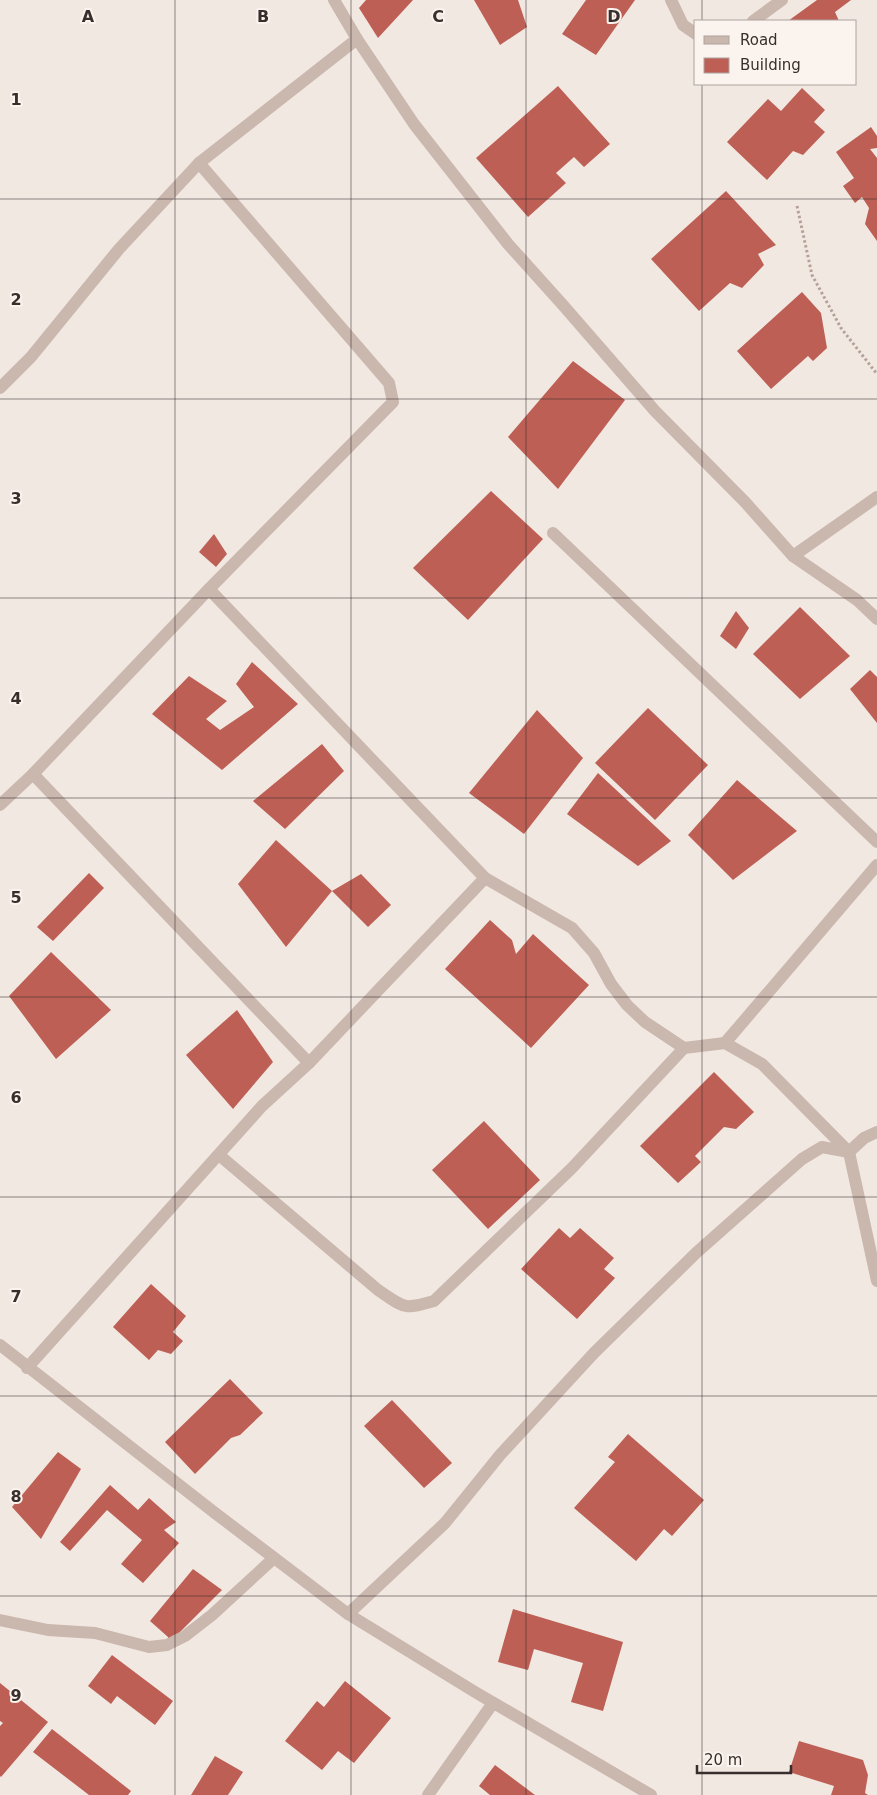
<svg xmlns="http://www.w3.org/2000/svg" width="877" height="1795" viewBox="0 0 877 1795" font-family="'DejaVu Sans',sans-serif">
	<rect width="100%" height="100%" fill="#f2e8e2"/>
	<g fill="#bd5f54">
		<polygon points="366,0 413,0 378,38 359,8"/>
		<polygon points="474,0 518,0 527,27 500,45"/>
		<polygon points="586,0 635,0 596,55 562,34"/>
		<polygon points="817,0 851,0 835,12 839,21 788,21"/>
		<polygon points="558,86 610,144 584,167 574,157 556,173 566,183 528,217 476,158"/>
		<polygon points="802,88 825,110 814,122 825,132 803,155 793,151 767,180 727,142 768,99 781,111"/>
		<polygon points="871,127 877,136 877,148 870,149 877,158 877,241 865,224 869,208 862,197 855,203 843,186 854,178 836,152"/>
		<polygon points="726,191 776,245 758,254 764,265 742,288 730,283 699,311 651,259"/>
		<polygon points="802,292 821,313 827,348 813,361 808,356 771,389 737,351"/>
		<polygon points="573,361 625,400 558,489 508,437"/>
		<polygon points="491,491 543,539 468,620 413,568"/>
		<polygon points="214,534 227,554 216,567 199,552"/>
		<polygon points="800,607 850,656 800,699 753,654"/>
		<polygon points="736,611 749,628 736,649 720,636"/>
		<polygon points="252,662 298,704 222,770 152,714 189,676 227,701 206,719 220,730 254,707 236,684"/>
		<polygon points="870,670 877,677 877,723 850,689"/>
		<polygon points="648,708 708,765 655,820 595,763"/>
		<polygon points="537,710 583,758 524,834 469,793"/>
		<polygon points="322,744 344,771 285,829 253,801"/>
		<polygon points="598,773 671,841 638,866 567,814"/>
		<polygon points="737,780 797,831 733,880 688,835"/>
		<polygon points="276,840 332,891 286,947 238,884"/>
		<polygon points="89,873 104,888 53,941 37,927"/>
		<polygon points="361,874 391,905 368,927 332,891"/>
		<polygon points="490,920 512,940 516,954 533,934 589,985 531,1048 445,969"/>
		<polygon points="51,952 111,1010 56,1059 9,996"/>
		<polygon points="237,1010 273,1062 233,1109 186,1055"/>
		<polygon points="714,1072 754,1112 736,1129 724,1127 695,1156 701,1162 678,1183 640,1146"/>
		<polygon points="484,1121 540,1180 488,1229 432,1170"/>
		<polygon points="559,1228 570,1238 580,1228 614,1258 604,1269 615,1278 577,1319 521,1269"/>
		<polygon points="151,1284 186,1316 173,1332 183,1341 171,1354 158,1350 149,1360 113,1327"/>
		<polygon points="230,1379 263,1413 240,1435 231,1438 195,1474 165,1442"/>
		<polygon points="392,1400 452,1463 424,1488 364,1426"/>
		<polygon points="628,1434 704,1500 672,1536 664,1529 636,1561 574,1508 615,1462 608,1457"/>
		<polygon points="58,1452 81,1469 41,1539 12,1507"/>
		<polygon points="110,1485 138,1510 149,1498 176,1522 164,1530 179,1543 143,1583 121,1564 142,1540 107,1510 70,1551 60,1542"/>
		<polygon points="193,1569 222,1590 167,1645 168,1637 150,1621"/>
		<polygon points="513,1609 623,1642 603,1711 571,1702 583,1663 534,1649 528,1670 498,1662"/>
		<polygon points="112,1655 173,1701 155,1725 117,1696 111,1704 88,1686"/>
		<polygon points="345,1681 391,1718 354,1763 338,1751 322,1770 285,1741 317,1701 324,1707"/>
		<polygon points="0,1683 48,1722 1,1777 0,1776 0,1726 3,1723 0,1721"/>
		<polygon points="52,1729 131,1791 128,1795 89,1795 33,1752"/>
		<polygon points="799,1741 863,1760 868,1775 865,1793 868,1795 831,1795 834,1786 789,1772"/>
		<polygon points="215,1756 243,1772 228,1795 191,1795"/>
		<polygon points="495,1765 535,1795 490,1795 479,1786"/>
	</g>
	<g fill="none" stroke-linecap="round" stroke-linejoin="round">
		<polyline stroke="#b6a198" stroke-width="3" stroke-dasharray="2.5 2.5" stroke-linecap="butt" points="797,206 812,275 841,328 877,374"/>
		<g stroke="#cab7ae" stroke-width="12">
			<polyline points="334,0 357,39 414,124 508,244 562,304 655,411 745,502 793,556 857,600 877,619"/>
			<polyline points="671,0 683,25 696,34"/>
			<polyline points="753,21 782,0"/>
			<polyline points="0,388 31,357 119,249 199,163 357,39"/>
			<polyline points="553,533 877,842"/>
			<polyline points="793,556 877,497"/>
			<polyline points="209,589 485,878 572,928 594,953 611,984 627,1005 645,1022 684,1048"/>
			<polyline points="33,774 309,1063"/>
			<polyline points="0,805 33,774 209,589 393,402 389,383 199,163"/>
			<polyline points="725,1043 877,865"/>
			<polyline points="849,1152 864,1138 877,1132"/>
			<path d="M219,1155L378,1290C405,1308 403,1310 434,1301L572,1168L684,1048L725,1043L762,1064L849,1152L877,1281"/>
			<polyline points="0,1345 215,1513 348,1614 475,1692 651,1795"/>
			<polyline points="27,1368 262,1106 309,1063 485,878"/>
			<polyline points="348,1614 445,1523 500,1455 594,1353 696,1253 802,1159 822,1147 849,1152"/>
			<polyline points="0,1620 48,1630 95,1633 149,1647 167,1645 185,1636 212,1615 274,1558"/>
			<polyline points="428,1795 493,1703"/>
		</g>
	</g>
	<path fill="none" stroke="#392e2c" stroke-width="1" stroke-opacity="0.55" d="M175,0V1795M351,0V1795M526,0V1795M702,0V21M702,84V1795M0,199H877M0,399H877M0,598H877M0,798H877M0,997H877M0,1197H877M0,1396H877M0,1596H877"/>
	<g font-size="16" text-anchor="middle" font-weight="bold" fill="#392e2c" stroke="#faf3ee" stroke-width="4" stroke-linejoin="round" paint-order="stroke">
		<text x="88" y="22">A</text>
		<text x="263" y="22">B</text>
		<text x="438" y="22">C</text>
		<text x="614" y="22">D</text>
		<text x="16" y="105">1</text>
		<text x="16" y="305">2</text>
		<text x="16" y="504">3</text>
		<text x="16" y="704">4</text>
		<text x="16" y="903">5</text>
		<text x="16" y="1103">6</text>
		<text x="16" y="1302">7</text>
		<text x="16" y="1502">8</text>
		<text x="16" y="1701">9</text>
	</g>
	<rect x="694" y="20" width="162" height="65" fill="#faf3ee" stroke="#ada4a0"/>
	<rect x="704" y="36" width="25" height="8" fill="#cab7ae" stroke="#ada4a0"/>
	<text x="740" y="45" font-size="15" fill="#392e2c">Road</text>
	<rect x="704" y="58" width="25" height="15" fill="#bd5f54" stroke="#ada4a0"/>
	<text x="740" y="70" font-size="15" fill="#392e2c">Building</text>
	<path d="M697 1765v8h94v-8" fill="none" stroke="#392e2c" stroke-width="2.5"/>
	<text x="704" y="1765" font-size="15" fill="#392e2c" stroke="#faf3ee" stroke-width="4" paint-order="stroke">20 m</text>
</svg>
